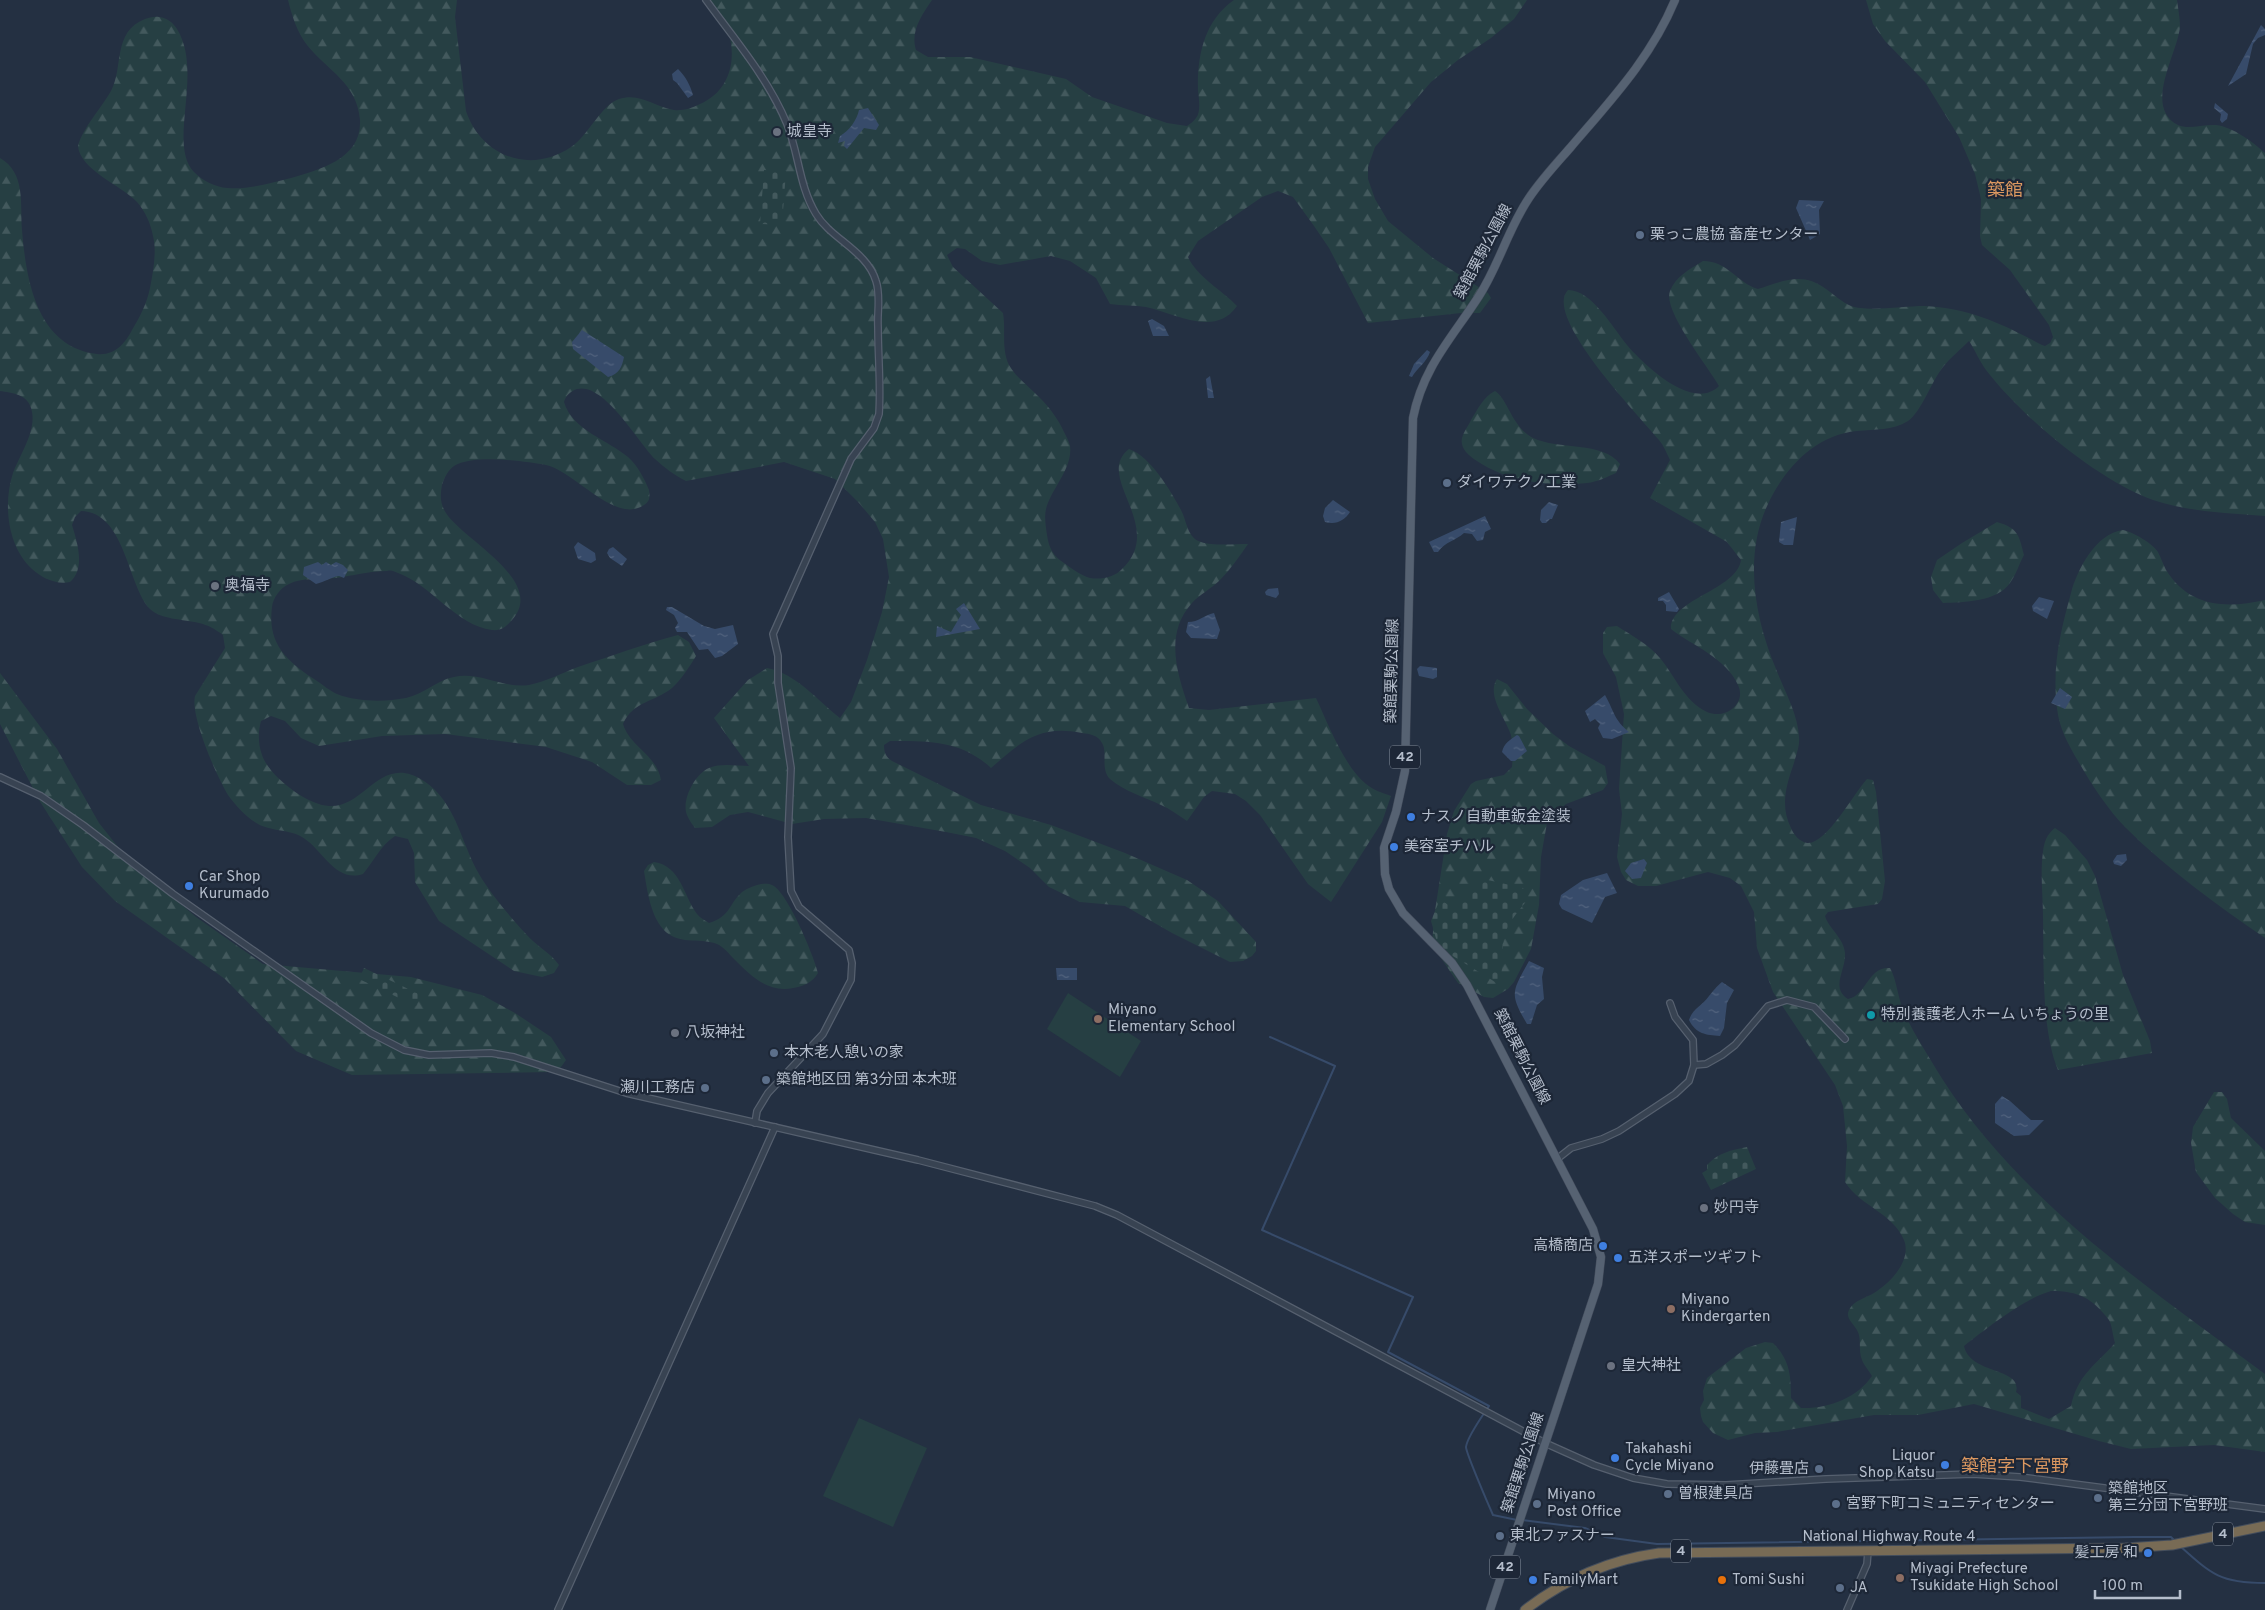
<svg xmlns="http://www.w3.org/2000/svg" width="2265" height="1610" viewBox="0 0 2265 1610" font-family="Overpass,'Noto Sans JP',sans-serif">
	<defs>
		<pattern id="forest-firs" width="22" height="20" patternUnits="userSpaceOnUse" patternTransform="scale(1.25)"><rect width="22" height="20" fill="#263f43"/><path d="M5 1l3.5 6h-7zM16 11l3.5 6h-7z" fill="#43595d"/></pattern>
		<pattern id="cemetery-stones" width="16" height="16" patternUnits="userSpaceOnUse" patternTransform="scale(1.25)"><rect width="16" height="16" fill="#263f43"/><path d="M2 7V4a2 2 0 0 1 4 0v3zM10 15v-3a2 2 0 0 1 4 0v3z" fill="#43595d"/></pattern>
		<pattern id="water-ripples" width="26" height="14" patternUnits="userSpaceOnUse" patternTransform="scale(1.25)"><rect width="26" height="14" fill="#374b6a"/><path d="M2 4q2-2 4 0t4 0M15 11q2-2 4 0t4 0" fill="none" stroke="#52637e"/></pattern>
	</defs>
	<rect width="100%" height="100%" fill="#243042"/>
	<g fill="#263f43">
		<polygon points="1068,993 1141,1041 1120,1077 1047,1029"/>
		<polygon points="859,1418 927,1448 893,1527 823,1496"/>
	</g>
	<g fill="url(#forest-firs)" fill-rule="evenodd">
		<path d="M288,0H457L455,17L466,111C481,156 530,175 571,147C588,136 601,105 619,99C640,92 655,107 674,110C683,111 692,108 700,104C728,92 737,63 729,34L705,0H932C922,15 910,31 916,50L928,57H970L1066,79L1092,97L1167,123L1187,126C1190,124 1194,121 1196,118C1201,112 1199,99 1198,91C1197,56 1204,21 1234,0H1527L1514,19L1491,38L1458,60L1431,82L1375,147L1368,167V179L1375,199L1388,221L1433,258L1488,293L1491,298L1480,313H1461L1368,323L1329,248L1314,226L1293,197L1278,191L1262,197L1198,241L1188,257C1197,277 1222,290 1237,306C1215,338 1175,313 1146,307C1135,305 1122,306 1110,304L1096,278L1070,261L1051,256L1000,265L982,261L965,249L957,248L947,255L953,267L1003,313C1006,331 1001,348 1009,365C1017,379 1030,387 1040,398C1050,408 1058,419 1064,432C1066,436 1069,441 1070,446C1073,468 1051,489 1046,509C1044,517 1046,528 1047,535C1049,548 1053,556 1064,563C1071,568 1082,576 1090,578C1101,580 1115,577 1122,569C1167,526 1093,477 1129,449C1150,456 1171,491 1181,510C1187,521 1187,538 1201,542C1212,546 1235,544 1248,544C1239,557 1230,570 1219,581C1211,589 1200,594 1192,603C1164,634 1177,673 1189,708L1209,710L1316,698C1328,724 1344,766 1366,784C1373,790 1383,793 1391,796L1382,822L1331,902L1308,884L1260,815L1246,801L1235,794L1212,791L1204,797L1187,821C1178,815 1170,809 1161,805C1144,797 1124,791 1110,779C1100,769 1108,752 1102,743C1098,735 1090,734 1082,733C1039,724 1021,742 991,768C961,740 928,741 890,741L884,745C884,753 886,757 892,761L981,805L1051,825L1125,853L1187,880L1218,901L1256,942V951L1252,956L1243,961L1230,962L1172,933L1125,906L1080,902L1049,887L1030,868L1005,851L976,838L946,832L866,818L824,819L792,824L748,812L730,815L712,827L695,828C692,824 689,820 687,815C681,800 695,774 709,768C721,763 737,766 749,766L714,718L748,680L767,668C797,674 817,700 840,718L851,702L867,660L882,612L889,577L883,539L875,522L859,503L835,479L784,462L686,481C674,475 665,468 655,459C638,442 604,382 577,389C571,391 566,395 564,402C572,430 608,440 628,457C638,466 644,478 649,490C650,497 650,501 644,505C616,525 574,471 546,465C525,461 473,454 454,466C448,470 444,478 442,485C440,495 440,504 446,513C463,540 547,581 512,620C506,627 501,631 492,630C457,626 430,584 398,573C393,571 392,570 387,571C369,571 352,576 335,578C320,580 302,577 289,584C280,588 273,598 272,607C267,645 288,662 317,681C323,685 330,691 337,694C357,702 385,702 406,698C424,694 437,680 454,677C479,671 504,689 529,685C545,682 562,673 578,667C611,656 644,644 678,635L689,642L696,656C689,667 682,679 672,688C655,702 633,701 623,724C630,747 657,755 661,780L651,785H627L592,762L546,747L445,734L382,736L319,746L301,738L285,721L271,716L261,721C258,732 258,744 262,755C269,776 307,805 329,806C366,808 380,752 424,781C456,802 461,843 479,874C490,893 511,918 526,934C536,946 550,952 559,965L554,973L542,977L514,971L439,921L415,882L414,853L408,839L395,836C380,846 374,861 363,874C336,883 323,851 305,839C292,829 273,832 258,824C247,818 236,806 228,795C217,777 190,716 195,696L225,648L223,635C215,629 208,625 199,623C184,619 159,620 148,607C127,580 124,512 81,511L75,517L72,525C77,542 86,568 70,582C56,585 42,578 32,569C7,546 3,503 13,473C20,454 38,429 31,408C27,394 12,393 0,391V158C26,173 20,204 22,230C26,280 37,347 97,354C114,356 125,344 132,330C140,317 147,303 150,288C153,272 157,252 153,236C151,224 145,211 137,202C121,185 80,170 78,146C82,129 102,107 111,91C124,67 112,32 145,19C149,18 154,16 159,17C168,18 173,23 177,29C204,73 167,144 194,172C203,181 215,187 227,188C248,190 271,183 291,178C320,169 362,159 360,120C357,83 328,71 307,45C297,32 292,16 288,0Z"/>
		<path d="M1866,0H2177C2178,8 2180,18 2180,27C2177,55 2143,107 2178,125C2189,130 2203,124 2216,125C2233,127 2253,142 2265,153V516C2227,513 2189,512 2153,500C2097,480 2022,417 1986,370C1980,362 1975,350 1969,341C1961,349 1950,358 1943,367C1931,382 1922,411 1908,421C1892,431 1875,429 1857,431C1815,435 1785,468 1768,504C1743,556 1755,619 1776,669C1784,690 1798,714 1799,737C1800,746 1796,755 1794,763C1786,786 1780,806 1791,828C1793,834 1800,842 1807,843C1826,845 1854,793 1867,779L1873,780L1876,792L1885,881L1882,899L1878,904L1828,912L1825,916C1829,929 1844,938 1845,953C1846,971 1830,987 1848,999C1867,995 1868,966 1890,968C1897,980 1898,1000 1905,1015C1916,1037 1930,1059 1943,1080C2022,1203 2149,1288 2265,1374V1452L2214,1445L2131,1449L2099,1441L1974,1404L1918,1415H1874L1777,1432L1755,1433L1728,1440L1713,1433L1703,1422L1701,1416L1700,1408L1704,1400L1703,1391L1707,1378L1746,1348L1765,1342L1773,1343C1790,1360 1791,1376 1791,1398L1801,1408C1828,1409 1857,1398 1872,1376C1869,1371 1864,1365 1862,1360C1858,1350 1862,1338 1857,1330C1853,1323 1845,1318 1849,1310C1854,1300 1866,1298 1874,1293C1890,1283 1912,1261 1904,1240C1893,1213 1860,1206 1845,1182L1847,1146L1843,1106L1835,1085L1773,992L1757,948L1754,912L1741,886L1730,878L1708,872L1656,886H1638L1626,880L1621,872L1617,857L1622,814L1619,789L1624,714L1616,677L1603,653V633L1607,627L1617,626C1631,635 1648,644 1660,658C1675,676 1684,701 1707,712C1725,720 1747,704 1738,685C1726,658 1693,646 1671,629C1670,599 1737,590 1741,560L1727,542L1650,498L1670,460C1667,454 1664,446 1659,440C1641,418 1542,316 1568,290C1592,290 1613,328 1627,345C1644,365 1693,412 1719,386C1709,368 1662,310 1670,291C1676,276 1690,269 1703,261C1728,261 1737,283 1758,289C1783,281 1803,271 1826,289C1833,294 1843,303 1851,306C1867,312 1905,306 1924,306C1969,308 2003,324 2042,345L2045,346L2050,343L2053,337L2049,325L2010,270L1982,245L1980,236L1981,199L1975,174L1959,137L1925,82L1885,41L1873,24ZM2051,1291C2079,1291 2092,1298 2109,1320C2112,1325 2113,1337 2115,1343C2095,1366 2078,1374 2071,1406L2049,1419L2021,1408V1396L2016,1392C2023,1367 1970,1375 1964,1346C1986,1329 2025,1298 2051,1291Z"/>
		<path d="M1495,391C1508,399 1511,426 1533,438C1558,450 1603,441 1620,464L1616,473C1607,477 1597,482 1587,483C1550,487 1508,482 1477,461C1471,457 1463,451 1462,444C1460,436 1468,427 1471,420C1478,409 1483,397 1495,391Z"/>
		<path d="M1997,522C2018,528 2019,535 2024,555C2019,564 2016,575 2010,583C1997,602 1964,602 1943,603L1933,590L1931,577L1937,560L1962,543Z"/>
		<path d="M2123,530C2133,532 2152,543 2158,552C2161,558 2163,564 2166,570C2189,607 2226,609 2265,600V938C2217,905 2167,869 2126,828C2108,810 2090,782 2078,761C2068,744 2059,728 2057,708C2052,666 2060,633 2071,593C2077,570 2096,533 2123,530Z"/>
		<polygon points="0,673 57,749 99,823 126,857 196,917 263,964 411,977 482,995 515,1013 551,1037 566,1060 561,1067 553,1072 352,1075 296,1051 225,979 115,901 82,867 39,800 0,724"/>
		<path d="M1497,679L1507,684L1527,709L1553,734L1569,746L1605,766L1608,783L1603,790L1566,804L1554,814L1547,823L1541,857L1539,905L1531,949L1514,982L1508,989L1493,998L1484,997L1458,983L1432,945L1434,917L1447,834L1454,811L1471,784L1476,781L1504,775L1512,767C1513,756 1513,746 1511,735C1506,719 1486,695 1497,679Z"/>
		<path d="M2055,828L2065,835L2087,860L2095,876L2123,975L2150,1041L2152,1053L2058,1070C2041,1029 2044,963 2043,917C2043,896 2040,873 2043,852C2044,842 2047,834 2055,828Z"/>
		<path d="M654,862C681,866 683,895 697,914C700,918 705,920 709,923C731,916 728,905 742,892C749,887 764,881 772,885C787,891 814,956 818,973C812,983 804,986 793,988C768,993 751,976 734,959C729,954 724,947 717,944C698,937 678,946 663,929C650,914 647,889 644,871L648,865Z"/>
		<polygon points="2214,1092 2222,1092 2227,1099 2231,1118 2265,1151 2265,1225 2245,1222 2233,1214 2215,1198 2196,1172 2191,1143 2193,1127"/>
	</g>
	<g fill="url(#cemetery-stones)">
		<polygon points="764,170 786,171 782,225 760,224"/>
		<path d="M1479,878L1523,888L1528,899C1521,908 1512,918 1507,929C1500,943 1504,968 1500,985L1448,953L1437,942L1431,921L1440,899L1451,907L1459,906L1462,892L1478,885Z"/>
		<polygon points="364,968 421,995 416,1006 359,979"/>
		<path d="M1747,1147L1756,1169L1711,1190L1702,1173L1707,1170V1165C1718,1153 1731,1150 1747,1147Z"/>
	</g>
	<g fill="url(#water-ripples)">
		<polygon points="2261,25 2265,29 2265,35 2258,38 2253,44 2246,74 2228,86"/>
		<path d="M678,69C686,77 690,85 693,95L688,98L677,83L673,80L672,74Z"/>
		<polygon points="2215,103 2228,114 2227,119 2222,123 2220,120 2221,114 2214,108"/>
		<path d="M868,108L879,125L876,130L864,128L847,149L844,146L845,141L838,143L840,136C849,131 857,120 859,110Z"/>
		<polygon points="1799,200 1824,201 1819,210 1820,234 1810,240 1796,208"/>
		<polygon points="1152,319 1164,326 1169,336 1153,336 1148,321"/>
		<path d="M582,330L624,357C622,367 619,374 608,377L573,349L572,342Z"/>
		<path d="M1427,350L1430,352C1427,362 1417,368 1412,377L1409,376L1414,364Z"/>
		<polygon points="1210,376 1214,398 1208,398 1206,379"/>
		<path d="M1333,500L1350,512C1344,521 1336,525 1325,522L1323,516L1325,508Z"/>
		<polygon points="1549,502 1558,505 1552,519 1550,519 1546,523 1542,523 1540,520 1541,510"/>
		<path d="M1485,516L1491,529L1485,532L1483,540L1477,541L1472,534L1464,533C1455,541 1446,541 1438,552H1434L1429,542Z"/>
		<polygon points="1797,517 1793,545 1784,545 1779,542 1781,522"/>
		<polygon points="578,542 595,553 596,560 591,563 578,559 574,547"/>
		<polygon points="613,547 627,559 622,566 610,558 607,553 609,549"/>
		<path d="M318,562L322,565L326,562L331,565L336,562L343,565L348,570L344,578L339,576C331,577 325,582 316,584L303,575L304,567Z"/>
		<polygon points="1278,588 1279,594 1276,598 1266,595 1265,592 1268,589"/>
		<polygon points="1669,592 1679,609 1677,612 1666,611 1666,605 1663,601 1658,601 1658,598"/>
		<polygon points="2039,597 2054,601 2047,619 2033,611 2032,606"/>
		<polygon points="964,603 980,629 936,637 937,626 951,632 961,615 956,609"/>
		<polygon points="667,607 672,607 704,626 715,629 733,625 738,644 722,656 715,658 708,649 699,650 687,632 677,632 675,628 678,623 674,615 666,610"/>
		<path d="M1214,613L1220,630L1217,639L1191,638L1186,632L1188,622C1199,622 1204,615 1214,613Z"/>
		<polygon points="1420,666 1437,668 1437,677 1433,679 1419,676 1417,669"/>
		<polygon points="2060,688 2072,697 2065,709 2051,703"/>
		<path d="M1605,695C1614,711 1614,720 1629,732L1612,739L1603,738L1598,728L1600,724L1595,719L1590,722L1585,711Z"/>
		<path d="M1517,735L1519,736L1527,751L1515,761H1511L1502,752C1504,743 1510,740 1517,735Z"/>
		<polygon points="2126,854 2127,860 2121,866 2114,864 2113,861 2117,855"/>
		<polygon points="1644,859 1647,863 1641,878 1632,879 1625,871 1631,863"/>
		<polygon points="1607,873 1617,893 1605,897 1592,923 1562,909 1559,904 1561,895 1583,880"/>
		<path d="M1529,961L1544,968L1542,977L1544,999L1537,1005L1531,1024H1527C1509,993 1512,992 1529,961Z"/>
		<polygon points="1056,968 1077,968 1077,980 1057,980"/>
		<path d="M1722,982L1734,990L1727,1003L1724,1028L1720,1036C1706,1035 1696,1034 1689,1020C1693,1008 1702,1006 1709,996C1714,990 1716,987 1722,982Z"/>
		<polygon points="2002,1096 2010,1101 2031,1120 2044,1120 2029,1135 2014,1136 1995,1123 1995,1104"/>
	</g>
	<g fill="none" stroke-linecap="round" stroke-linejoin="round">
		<g stroke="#374b6a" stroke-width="2">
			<path d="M1270,1037L1335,1066L1262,1230L1413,1297L1388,1352L1489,1406C1483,1415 1467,1437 1466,1447C1466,1453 1489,1506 1493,1515L1517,1520"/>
			<polyline points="1522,1520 1585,1528 1605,1537 1657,1544 2134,1537 2171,1537 2175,1541"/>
			<path d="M2180,1546C2212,1575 2221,1583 2265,1583"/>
		</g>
		<defs>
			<g id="minor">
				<path d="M706,0C735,40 768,78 787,124C799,154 799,186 816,214C831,239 867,251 876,281C881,296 877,312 878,327C878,356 881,385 879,414L874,428L851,459L773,634L778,656V683L791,768L788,837L791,891L799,907L849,950L852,963L851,980L823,1034L768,1093L757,1111L755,1123"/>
				<polyline points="0,777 41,796 83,825 173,894 371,1033 404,1050 429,1055 491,1053 514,1057 626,1093 918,1160 1095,1206 1117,1215 1545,1443 1594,1465 1633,1478 1667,1484 1726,1485 1826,1479 1973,1474 2020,1477 2265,1509"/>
				<polyline points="1694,1065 1706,1064 1722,1055 1735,1045 1768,1006 1787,1000 1814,1007 1845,1039"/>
				<polyline points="1557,1159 1571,1148 1602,1139 1619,1131 1675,1094 1689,1081 1694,1065 1693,1040 1675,1017 1670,1003"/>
				<polyline points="558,1610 775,1127"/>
				<polyline points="1847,1610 1867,1564 1868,1551"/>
			</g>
			<path id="major" d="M1490,1610L1598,1284L1601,1257L1593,1229L1467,985L1452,963L1403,913L1389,889L1385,874L1384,848L1396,812L1405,771L1413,418C1423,367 1452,338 1479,296C1499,265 1508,229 1529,198C1541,180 1556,164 1570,148C1610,101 1651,58 1675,0"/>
			<path id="highway" d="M1525,1610C1565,1579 1608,1560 1659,1553L2125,1548L2172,1545L2265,1526"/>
		</defs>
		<use href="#minor" stroke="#56606f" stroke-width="8"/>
		<use href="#major" stroke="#424b5b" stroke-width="9"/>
		<use href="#highway" stroke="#434d5c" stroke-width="11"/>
		<use href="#minor" stroke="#384352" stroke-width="5.5"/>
		<use href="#major" stroke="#566272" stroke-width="8"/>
		<use href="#highway" stroke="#786b55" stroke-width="9"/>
	</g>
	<g fill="#6b7280" stroke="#1d2737" stroke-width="2">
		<circle cx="777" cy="132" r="5"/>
		<circle cx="215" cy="586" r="5"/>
		<circle cx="675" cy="1033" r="5"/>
		<circle cx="1704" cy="1208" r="5"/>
		<circle cx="1611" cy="1366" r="5"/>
	</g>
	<g fill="#5c6f8a" stroke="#1d2737" stroke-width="2">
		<circle cx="1640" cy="235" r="5"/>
		<circle cx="1447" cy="483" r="5"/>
		<circle cx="774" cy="1053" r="5"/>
		<circle cx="766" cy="1080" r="5"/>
		<circle cx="705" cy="1088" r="5"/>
		<circle cx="1819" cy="1469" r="5"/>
		<circle cx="1668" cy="1494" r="5"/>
		<circle cx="2098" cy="1498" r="5"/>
		<circle cx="1537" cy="1504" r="5"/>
		<circle cx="1836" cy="1504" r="5"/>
		<circle cx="1500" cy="1536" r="5"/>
		<circle cx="1840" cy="1588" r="5"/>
	</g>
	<g fill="#3f7fe0" stroke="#1d2737" stroke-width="2">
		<circle cx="1411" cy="817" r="5"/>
		<circle cx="1394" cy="847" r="5"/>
		<circle cx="189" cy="886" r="5"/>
		<circle cx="1603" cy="1246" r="5"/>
		<circle cx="1618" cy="1258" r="5"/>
		<circle cx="1615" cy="1458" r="5"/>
		<circle cx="1945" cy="1465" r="5"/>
		<circle cx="2148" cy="1553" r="5"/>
		<circle cx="1533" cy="1580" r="5"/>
	</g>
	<circle fill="#0f9aa8" stroke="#1d2737" stroke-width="2" cx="1871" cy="1015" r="5"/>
	<g fill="#8d6e63" stroke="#1d2737" stroke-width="2">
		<circle cx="1098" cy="1019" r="5"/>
		<circle cx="1671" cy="1309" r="5"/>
		<circle cx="1900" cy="1578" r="5"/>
	</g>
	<circle fill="#e8710a" stroke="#1d2737" stroke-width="2" cx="1722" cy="1580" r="5"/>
	<g text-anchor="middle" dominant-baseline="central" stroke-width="4.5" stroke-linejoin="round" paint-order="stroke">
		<g fill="#1d2737" stroke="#87919f" stroke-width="1">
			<rect x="1390" y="745.5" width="30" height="23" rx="4"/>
			<rect x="2213" y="1522.5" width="20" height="23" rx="4"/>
			<rect x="1671" y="1539.5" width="20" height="23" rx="4"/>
			<rect x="1490" y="1555.5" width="30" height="23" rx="4"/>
		</g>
		<g font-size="14" font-weight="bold" fill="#b5becc">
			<text x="1405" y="757">42</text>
			<text x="2223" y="1534">4</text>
			<text x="1681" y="1551">4</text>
			<text x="1505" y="1567">42</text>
		</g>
		<g font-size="15" fill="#b5becc" stroke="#1d2737" text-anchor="start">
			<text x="787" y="132">城皇寺</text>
			<text x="1650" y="235">栗っこ農協 畜産センター</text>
			<text x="1457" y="483">ダイワテクノ工業</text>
			<text x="225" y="586">奥福寺</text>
			<text x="1421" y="817">ナスノ自動車鈑金塗装</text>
			<text x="1404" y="847">美容室チハル</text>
			<text x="199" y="877">Car Shop<tspan x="199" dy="17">Kurumado</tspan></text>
			<text x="1108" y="1010">Miyano<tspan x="1108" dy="17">Elementary School</tspan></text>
			<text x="1881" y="1015">特別養護老人ホーム いちょうの里</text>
			<text x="685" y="1033">八坂神社</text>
			<text x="784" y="1053">本木老人憩いの家</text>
			<text x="776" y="1080">築館地区団 第3分団 本木班</text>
			<text x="695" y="1088" text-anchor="end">瀬川工務店</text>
			<text x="1714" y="1208">妙円寺</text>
			<text x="1593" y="1246" text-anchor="end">高橋商店</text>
			<text x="1628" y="1258">五洋スポーツギフト</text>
			<text x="1681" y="1300">Miyano<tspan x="1681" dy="17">Kindergarten</tspan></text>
			<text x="1621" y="1366">皇大神社</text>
			<text x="1625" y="1449">Takahashi<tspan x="1625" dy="17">Cycle Miyano</tspan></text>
			<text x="1935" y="1456" text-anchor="end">Liquor<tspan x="1935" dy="17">Shop Katsu</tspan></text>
			<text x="1809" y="1469" text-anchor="end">伊藤畳店</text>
			<text x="2108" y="1489">築館地区<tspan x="2108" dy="17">第三分団下宮野班</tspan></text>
			<text x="1678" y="1494">曽根建具店</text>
			<text x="1547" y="1495">Miyano<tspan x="1547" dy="17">Post Office</tspan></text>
			<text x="1846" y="1504">宮野下町コミュニティセンター</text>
			<text x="1510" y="1536">東北ファスナー</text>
			<text x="2138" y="1553" text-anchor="end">髪工房 和</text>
			<text x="1910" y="1569">Miyagi Prefecture<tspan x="1910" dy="17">Tsukidate High School</tspan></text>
			<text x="1543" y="1580">FamilyMart</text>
			<text x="1732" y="1580">Tomi Sushi</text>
			<text x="1850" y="1588">JA</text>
		</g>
		<g font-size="15" fill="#b5becc" stroke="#1d2737">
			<text transform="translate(1484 252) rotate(-62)">築館栗駒公園線</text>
			<text transform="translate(1393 671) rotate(-89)">築館栗駒公園線</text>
			<text transform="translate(1521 1057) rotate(63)">築館栗駒公園線</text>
			<text transform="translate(1524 1463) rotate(-72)">築館栗駒公園線</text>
			<text x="1889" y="1537">National Highway Route 4</text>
		</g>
		<g font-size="18" fill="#dc9860" stroke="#1d2737">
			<text x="2005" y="191">築館</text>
			<text x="2015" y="1467">築館字下宮野</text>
		</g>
	</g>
	<path d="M2095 1590v8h85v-8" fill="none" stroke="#b5becc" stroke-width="2.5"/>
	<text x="2102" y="1590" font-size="15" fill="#b5becc" stroke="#1d2737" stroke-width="4" paint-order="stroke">100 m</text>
</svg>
